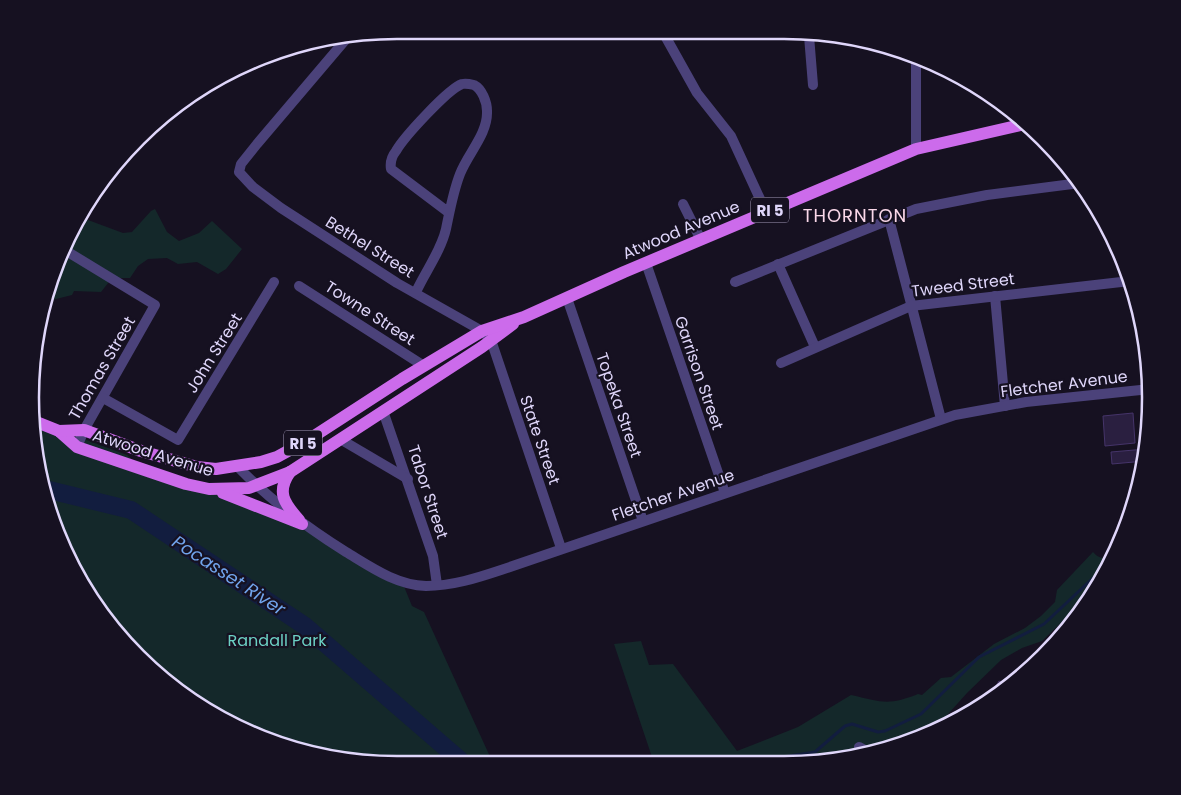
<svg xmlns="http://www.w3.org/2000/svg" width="1181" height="795" viewBox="0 0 1181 795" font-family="Poppins,sans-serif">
	<rect width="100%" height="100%" fill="#161121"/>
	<g fill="#14282a">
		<polygon points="155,209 167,232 179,241 199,233 212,221 242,249 226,269 218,274 197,262 178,264 167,258 148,259 138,266 130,278 112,278 101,292 74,291 72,295 48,301 58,257 83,213 88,220 123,233 132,232 151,211"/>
		<polygon points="34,417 81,438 127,455 134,461 271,512 403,584 412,606 424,612 492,761 326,758 235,727 138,658 79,581 37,469"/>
		<path d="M1093,552C1099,559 1105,559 1113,557L1096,589L1042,641L1022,648L1001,660L967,693L931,733L868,754L865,752L855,758L783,765L654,763L614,644L641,641L649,665L673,664L737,751L798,727L851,695C882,702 888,706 918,694L922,695L941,678L951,677L994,644L1025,628L1041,616L1055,602L1057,590Z"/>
	</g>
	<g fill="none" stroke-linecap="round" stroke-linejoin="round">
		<polyline stroke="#121d3f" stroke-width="3" points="775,765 789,756 815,752 845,726 852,724 878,732 885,731 921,714 979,657 1044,624 1093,578 1102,577"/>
		<polyline stroke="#121d3f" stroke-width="18" points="45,489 131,510 305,626 460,760"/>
	</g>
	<g fill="#2a1f40" stroke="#453469">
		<polygon points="1133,413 1135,443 1105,446 1103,416"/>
		<polygon points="1146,449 1145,461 1112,464 1111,452"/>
		<polygon points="999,681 1008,686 986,704"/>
	</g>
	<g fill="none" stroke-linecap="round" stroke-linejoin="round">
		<g stroke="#4b427a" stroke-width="10">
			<polyline points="664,34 697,93 731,136 766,212"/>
			<polyline points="809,36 813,85"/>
			<polyline points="347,38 257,144 241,164 239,172 253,187 281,208 397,283 482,331 491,340 561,548"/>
			<polyline points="916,149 916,58"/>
			<polyline points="683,204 701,240"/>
			<polyline points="889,219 941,419"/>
			<polyline points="63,249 155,305 84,430 77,447"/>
			<polyline points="646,263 725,493"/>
			<polyline points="778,264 815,347"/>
			<polyline points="735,282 916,209 987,195 1080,183"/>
			<polyline points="299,286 424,366"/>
			<path d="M416,292C425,272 441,251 446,229C450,210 453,192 460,174C468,153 488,134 487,111C487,102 482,89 474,85C470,84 466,83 462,84C448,89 404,137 396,151C392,156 390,163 391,169L448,212"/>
			<polyline points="995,296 1005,406"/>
			<polyline points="567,298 643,521"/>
			<polyline points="781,363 911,306 1130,281"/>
			<polyline points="103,398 178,440 274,282"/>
			<polyline points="383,411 433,556 437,585"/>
			<polyline points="340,439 408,479"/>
			<path d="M238,467C271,501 306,527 346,552C371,567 396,585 426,586C452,586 477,578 501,570L955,415L1026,402L1150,389"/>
			<polyline points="859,747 870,753"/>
		</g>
		<g stroke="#cc6beb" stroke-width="12">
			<polyline points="34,421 59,431 77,447 186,484 209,489 249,488 290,472 482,347 513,324"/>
			<polyline points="59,431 84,430 141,451 197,467 216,469 261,462 277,457 308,440 402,379 482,331 524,317 624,272 916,149 1025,124"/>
			<path d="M290,472C276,492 284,503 299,520"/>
			<polyline points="223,493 302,524"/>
		</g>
	</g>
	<g text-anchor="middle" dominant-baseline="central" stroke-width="4.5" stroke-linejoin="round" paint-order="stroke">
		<g fill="#161121" stroke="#a39bb9" stroke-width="1">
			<rect x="751" y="197.5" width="38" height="25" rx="4"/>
			<rect x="284" y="430.5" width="38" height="25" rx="4"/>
		</g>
		<g font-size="15" font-weight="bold" fill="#dfd6fa">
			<text x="770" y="210">RI 5</text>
			<text x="303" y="443">RI 5</text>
		</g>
		<g font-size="16" fill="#dfd6fa" stroke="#161121">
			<text transform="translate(681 230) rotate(-23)">Atwood Avenue</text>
			<text transform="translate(370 247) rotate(32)">Bethel Street</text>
			<text transform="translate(963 285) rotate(-7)">Tweed Street</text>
			<text transform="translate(370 313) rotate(33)">Towne Street</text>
			<text transform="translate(214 353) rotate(-58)">John Street</text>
			<text transform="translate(102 368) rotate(-60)">Thomas Street</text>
			<text transform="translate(699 373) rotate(71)">Garrison Street</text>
			<text transform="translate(1064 384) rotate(-7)">Fletcher Avenue</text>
			<text transform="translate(619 405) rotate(71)">Topeka Street</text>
			<text transform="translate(540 440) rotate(71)">State Street</text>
			<text transform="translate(153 453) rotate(17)">Atwood Avenue</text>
			<text transform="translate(428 492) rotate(72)">Tabor Street</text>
			<text transform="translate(673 495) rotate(-19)">Fletcher Avenue</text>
		</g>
		<g font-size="16" fill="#6cd0c4" stroke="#161121">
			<text x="277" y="640">Randall Park</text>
		</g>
		<g font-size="18" letter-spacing="1" fill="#fad8e9" stroke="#161121">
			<text x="855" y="215">THORNTON</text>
		</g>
		<g font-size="18" font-style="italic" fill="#71a4ec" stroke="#161121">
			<text transform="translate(229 575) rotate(33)">Pocasset River</text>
		</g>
	</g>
	<path d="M0 0H1181V795H0ZM397 39H784A358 358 0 0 1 1142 397V398A358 358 0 0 1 784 756H397A358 358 0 0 1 39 398V397A358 358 0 0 1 397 39Z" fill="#161121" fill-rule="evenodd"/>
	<path fill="none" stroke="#dfd6fa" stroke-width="2.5" d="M397 39H784A358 358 0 0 1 1142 397V398A358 358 0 0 1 784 756H397A358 358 0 0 1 39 398V397A358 358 0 0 1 397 39Z"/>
</svg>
